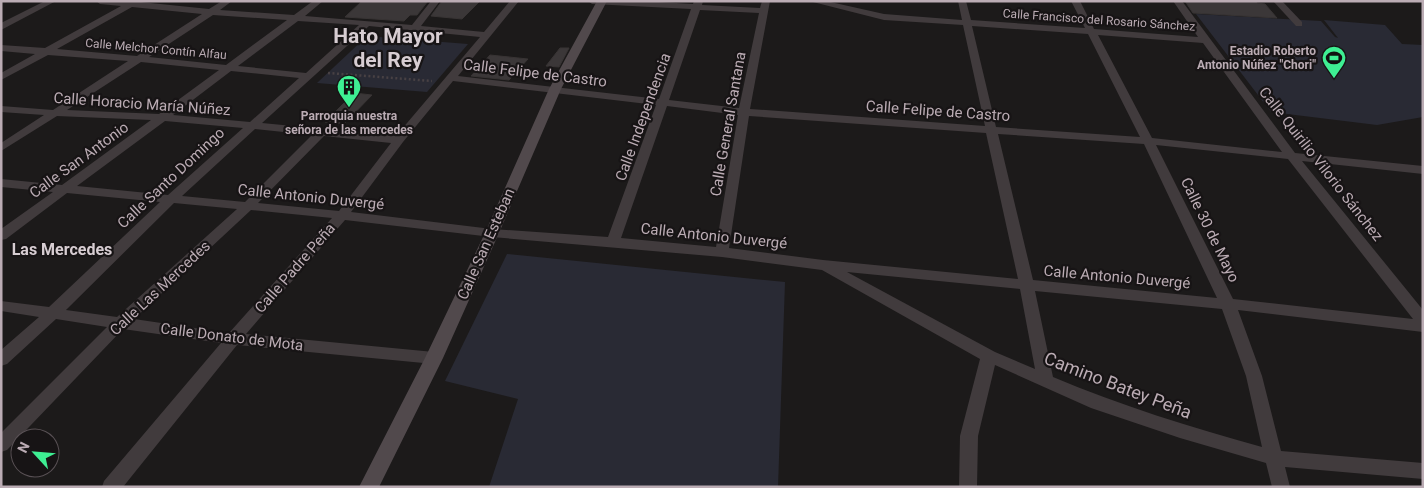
<svg xmlns="http://www.w3.org/2000/svg" width="1424" height="488" viewBox="0 0 1424 488" font-family="Roboto,sans-serif">
	<rect width="100%" height="100%" fill="#1c1a1a"/>
	<g fill="#292a34">
		<polygon points="1196,14 1321,21 1335,37 1338,38 1324,20 1385,25 1402,44 1423,45 1423,117 1377,125 1271,112"/>
		<polygon points="367,36 468,44 427,92 317,83"/>
		<polygon points="507,254 785,282 778,487 489,487 518,399 445,381"/>
	</g>
	<g fill="#3b3738" stroke="#383434">
		<polygon points="428,1 417,15 410,15 404,21 345,17 361,2"/>
		<polygon points="442,1 480,1 462,19 431,16"/>
		<polygon points="1185,1 1255,1 1257,3 1265,4 1277,18 1193,13"/>
		<polygon points="560,48 569,48 559,67 546,66"/>
		<polygon points="490,55 528,59 509,80 471,76"/>
		<polygon points="354,93 372,95 344,124 325,122"/>
	</g>
	<g fill="none" stroke-linecap="round" stroke-linejoin="round">
		<polyline stroke="#484144" stroke-width="2.5" stroke-dasharray="2 2.5" stroke-linecap="butt" points="328,73 432,81"/>
		<g fill="#413b3d" fill-rule="evenodd">
			<polygon points="45,1 56,1 1,30 1,23"/>
			<path d="M96,1H131L209,9L222,1H232L220,10L294,15L313,1H323L305,16L412,25L431,1H440L421,26L484,32L510,1H519L458,76L659,99L691,9L592,4L588,1H642L693,4L694,1H703L702,5L760,8L762,1H770L750,109L985,126L963,25L884,20L809,1H826L884,14L962,20L958,1H966L971,20L1085,28L1071,1H1080L1094,29L1198,37L1173,1H1182L1295,153L1423,166V174L1302,161L1423,310V332L1238,310L1262,376L1281,451L1423,463V479L1285,467L1290,487H1272L1266,463L1180,438L1091,408L995,365L978,436L977,487H959L960,436L980,359L822,270L722,257L492,237L345,220L246,334L434,352L440,354L442,358L440,362L434,364L237,345L123,487H102L104,481L221,343L123,329L7,450L1,452V433L107,327L56,319L7,364L1,366V350L39,317L1,311V301L49,307L160,202L67,193L6,239L1,240V229L53,192L1,187V179L62,185L151,120L57,116L1,151V143L44,115L1,112V106L53,110L128,61L48,55L1,80V73L35,54L1,51V45L45,48L121,6L100,4ZM132,7L202,14L137,56L57,49ZM700,10L759,13L739,108L669,100ZM213,15L287,20L226,65L149,57ZM298,21L359,25L306,73L238,66ZM369,26L480,37L396,136L262,123ZM972,26L1088,34L1140,137L996,127ZM1098,35L1203,43L1282,152L1152,138ZM141,62L219,70L159,114L67,110ZM231,71L299,78L250,122L173,115ZM453,81L656,105L608,237L492,229L351,212L403,142ZM667,106L738,115L716,247L621,238ZM749,116L986,133L1018,279L823,260L729,248ZM165,121L243,128L168,195L77,186ZM255,129L312,135L245,202L182,196ZM998,134L1144,144L1217,298L1033,280ZM324,136L391,143L339,211L258,203ZM1156,145L1288,159L1413,319L1233,299ZM174,203L237,209L117,317L66,310ZM251,210L332,218L229,333L134,319ZM847,272L1020,289L1035,369L995,352ZM1035,291L1222,309L1246,376L1262,447C1191,427 1121,406 1053,377Z"/>
			<polygon points="1273,1 1282,1 1302,22 1302,26 1296,26"/>
		</g>
		<polygon fill="#51494c" fill-rule="evenodd" points="597,1 607,1 561,89 499,233 443,358 379,487 359,487 425,358 485,233 549,89"/>
	</g>
	<defs>
		<symbol id="stadium-pin" viewBox="-11 -11 22 30"><path d="M0 17L-7.5 6A9.5 9.5 0 1 1 7.5 6Z" fill="#3eef93" stroke="#171415"/><path d="M0-5a6.5 5 0 1 0 0 10a6.5 5 0 1 0 0-10ZM-3.5-1.8h7v3.6h-7Z" fill="#111"/></symbol>
		<symbol id="building-pin" viewBox="-11 -11 22 30"><path d="M0 17L-7.5 6A9.5 9.5 0 1 1 7.5 6Z" fill="#3eef93" stroke="#171415"/><path d="M-4-6H4V6H1V3H-1V6H-4ZM-2.5-4.3h1.7v1.8h-1.7ZM.8-4.3h1.7v1.8H.8ZM-2.5-1h1.7V.8h-1.7ZM.8-1h1.7V.8H.8Z" fill="#111"/></symbol>
	</defs>
	<g fill-rule="evenodd">
		<use href="#stadium-pin" x="1320" y="44" width="28" height="38"/>
		<use href="#building-pin" x="335" y="73" width="28" height="38"/>
	</g>
	<g text-anchor="middle" dominant-baseline="central" stroke-width="4.5" stroke-linejoin="round" paint-order="stroke">
		<g font-size="12" fill="#bbacb4" stroke="#171415">
			<text transform="translate(1099 20) rotate(4)">Calle Francisco del Rosario Sánchez</text>
			<text transform="translate(156 49) rotate(5)">Calle Melchor Contín Alfau</text>
		</g>
		<g font-size="12" font-weight="bold" fill="#bbacb4" stroke="#171415" text-anchor="end">
			<text x="1316" y="51">Estadio Roberto<tspan x="1316" dy="14">Antonio Núñez "Chori"</tspan></text>
			<text x="349" y="116" text-anchor="middle">Parroquia nuestra<tspan x="349" dy="14">señora de las mercedes</tspan></text>
		</g>
		<g font-size="15" fill="#bbacb4" stroke="#171415">
			<text transform="translate(535 73) rotate(7)">Calle Felipe de Castro</text>
			<text transform="translate(142 104) rotate(4)">Calle Horacio María Núñez</text>
			<text transform="translate(938 111) rotate(4)">Calle Felipe de Castro</text>
			<text transform="translate(643 117) rotate(-70)">Calle Independencia</text>
			<text transform="translate(728 124) rotate(-80)">Calle General Santana</text>
			<text transform="translate(79 160) rotate(-36)">Calle San Antonio</text>
			<text transform="translate(1321 164) rotate(52)">Calle Quirilio Vilorio Sánchez</text>
			<text transform="translate(171 178) rotate(-43)">Calle Santo Domingo</text>
			<text transform="translate(311 197) rotate(6)">Calle Antonio Duvergé</text>
			<text transform="translate(1210 230) rotate(64)">Calle 30 de Mayo</text>
			<text transform="translate(714 236) rotate(6)">Calle Antonio Duvergé</text>
			<text transform="translate(486 244) rotate(-66)">Calle San Esteban</text>
			<text transform="translate(295 268) rotate(-49)">Calle Padre Peña</text>
			<text transform="translate(1117 277) rotate(5)">Calle Antonio Duvergé</text>
			<text transform="translate(160 288) rotate(-43)">Calle Las Mercedes</text>
			<text transform="translate(232 337) rotate(7)">Calle Donato de Mota</text>
		</g>
		<g font-size="16" font-weight="bold" fill="#d7cdd2" stroke="#171415">
			<text x="62" y="249">Las Mercedes</text>
		</g>
		<g font-size="18" fill="#bbacb4" stroke="#171415">
			<text transform="translate(1118 385) rotate(21)">Camino Batey Peña</text>
		</g>
		<g font-size="21" font-weight="bold" fill="#d7cdd2" stroke="#171415">
			<text x="388" y="36">Hato Mayor<tspan x="388" dy="24">del Rey</tspan></text>
		</g>
	</g>
	<rect width="1424" height="488" fill="none" stroke="#bbacb4" stroke-width="5"/>
	<g transform="translate(35 453) rotate(296)"><circle r="24" fill="#171415" stroke="#595155"/>
	<path d="M0-4L9 19L0 12L-9 19Z" fill="#3eef93"/>
	<text y="-8" font-size="14" font-weight="bold" text-anchor="middle" fill="#bbacb4">N</text>
	</g>
</svg>
